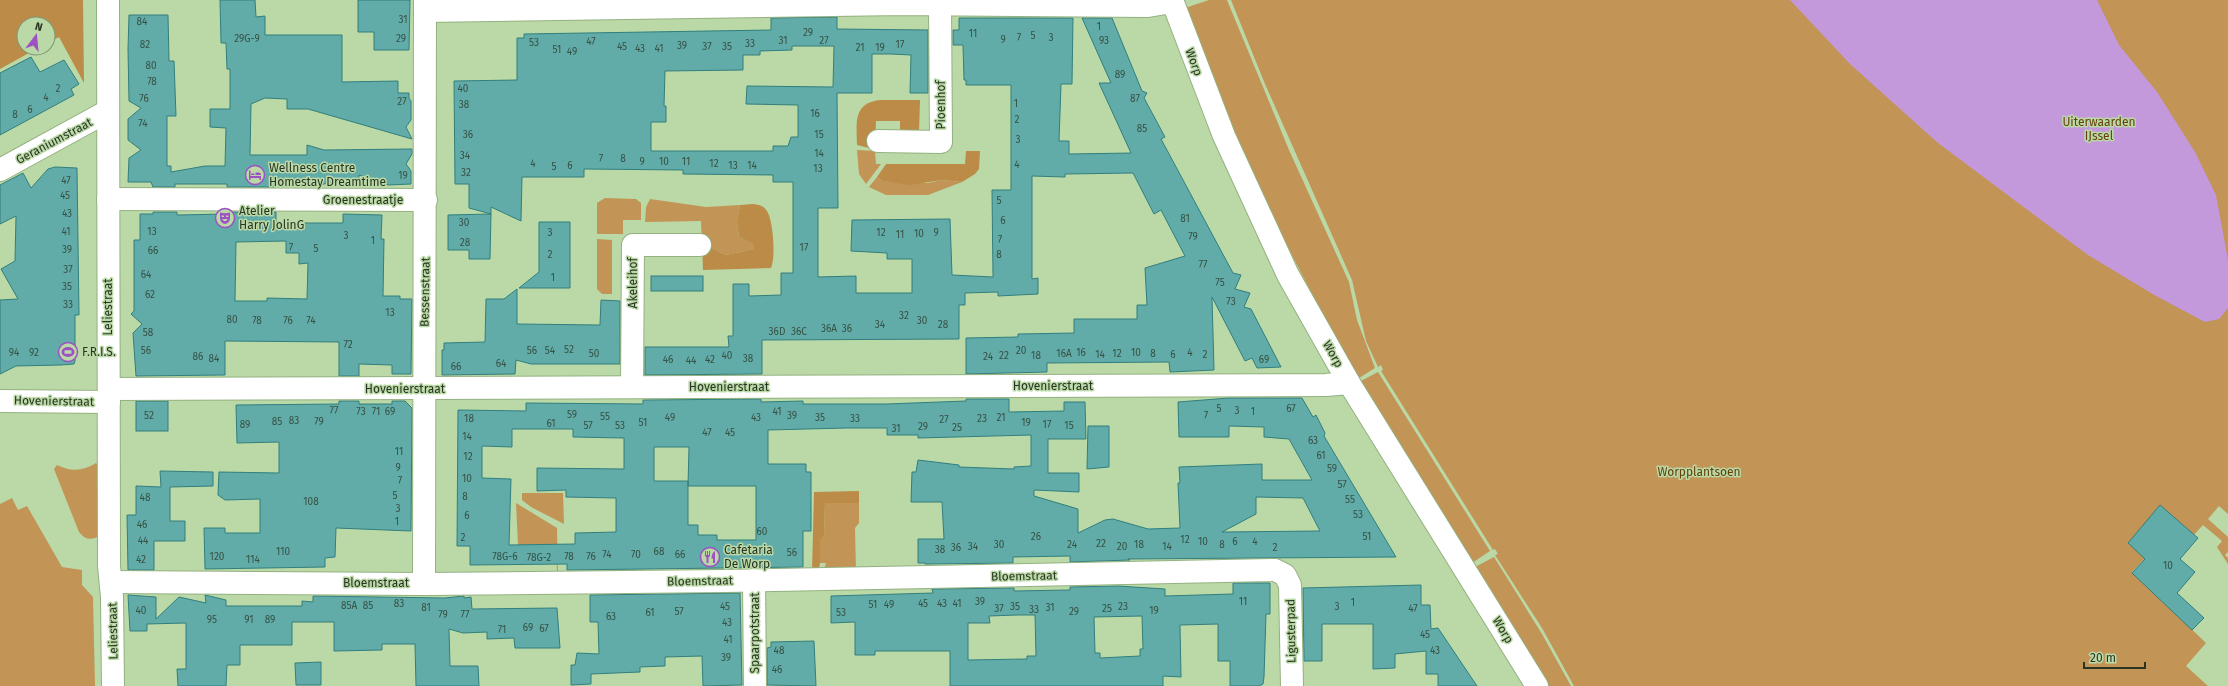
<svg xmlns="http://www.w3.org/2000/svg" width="2228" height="686" viewBox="0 0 2228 686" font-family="'Fira Sans',sans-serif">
	<rect width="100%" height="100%" fill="#bad9a7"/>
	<g fill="#c29456">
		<path d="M1209,0H1227L1289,150L1349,282L1357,320L1375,368L1359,378C1311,295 1268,212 1230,124C1214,85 1197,48 1185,8Z"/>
		<polygon points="1231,0 2228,0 2228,514 2219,506 2208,519 2228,537 2228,552 2225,555 2228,558 2228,564 2217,547 2222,541 2203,525 2191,538 2176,525 2132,572 2206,643 2186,666 2208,686 1574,686 1542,628 1495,555 1498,554 1495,549 1493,550 1381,371 1383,370 1381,365 1378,367 1366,341 1352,280 1265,84"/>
		<polygon points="857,150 875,151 876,164 881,164 866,184 859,174"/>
		<polygon points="877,177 883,181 928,183 942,180 962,182 928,195 886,195 869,187"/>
		<polygon points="605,198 636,199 641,203 641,220 623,220 623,234 597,234 597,203"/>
		<polygon points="650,199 706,207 740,205 737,222 739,237 755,244 754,249 726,255 710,247 702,246 701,221 645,222 646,207"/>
		<polygon points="597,239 612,240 612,294 602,294 597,289"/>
		<polygon points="1378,372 1490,551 1472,563 1361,381"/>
		<path d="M96,463L103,470L100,535C92,541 85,540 79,532L54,469L57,465C71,472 83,471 96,463Z"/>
		<polygon points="522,493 563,493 564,524 531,507 522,500"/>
		<polygon points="12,498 18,510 27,506 62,567 82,570 82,585 93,597 95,686 0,686 0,504"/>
		<polygon points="516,503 557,528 558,575 557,575 556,545 518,545"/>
		<polygon points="825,503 859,503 859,523 855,528 856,572 823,573 826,563 820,563 820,539 824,536"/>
		<polygon points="1494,557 1542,634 1571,686 1549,686 1475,567"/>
	</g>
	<g fill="#bc8b47">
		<polygon points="0,0 83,0 84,83 59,37 48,43 48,24 24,24 24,48 38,48 0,69"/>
		<path d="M879,100H920L919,133H900V121H876L875,143L869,148L857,145C857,124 852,104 879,100Z"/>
		<polygon points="966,151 980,151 979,169 975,174 962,182 942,180 910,185 883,181 877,177 886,164 965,164"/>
		<path d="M753,204C759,205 763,205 767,211C773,220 776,257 771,268L703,270L702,246L710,247L726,255L754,249V244L739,237L737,222L740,205Z"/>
		<polygon points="859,491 859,503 825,503 824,536 820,540 820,563 818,573 812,572 814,492"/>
	</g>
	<polygon fill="#c499dc" points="1790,0 2097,0 2119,45 2157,92 2195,152 2216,195 2228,260 2228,308 2219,319 2205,322 2156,296 2088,255 1938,143 1850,64"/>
	<g fill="#61aba9" stroke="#327f7d" fill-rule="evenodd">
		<polygon points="220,0 255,0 256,17 265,16 265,35 342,35 342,82 398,81 398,93 409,93 409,98 411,101 411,120 406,127 412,139 308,109 287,109 287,99 265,98 251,104 250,155 307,155 307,145 324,150 412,149 412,154 406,164 411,171 411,184 388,185 359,175 359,180 351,185 341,185 341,180 320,185 276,185 276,187 227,187 227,184 175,184 175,187 153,187 151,182 128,182 129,158 141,150 128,140 128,119 141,108 129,101 128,49 129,15 168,15 169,61 174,61 176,116 167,116 167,166 171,166 171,172 205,166 225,166 226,128 210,127 210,109 230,109 230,69 227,69 226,43 221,43"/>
		<polygon points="358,0 410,0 409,50 374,50 374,32 358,32"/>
		<path d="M837,17V29L928,30V93H910L911,55L891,54H872V93H837L838,208H818V277L856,276V293H912V259H887V253L851,251L852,220L950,219L952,275L993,277L992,190H1011V85H966V80H964L963,45H953V30H959V18H1073L1072,84H1061L1059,141H1069V154L1131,153L1099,83H1111L1082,18H1112L1142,91L1147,93L1144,98L1165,137L1161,139L1233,273L1241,275L1235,289L1250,293L1244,307L1251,309L1281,367L1257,368L1252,358L1245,361L1212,297L1214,370L1170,372L1169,362L1047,363V372L966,374V338L1018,337V334L1074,333V319H1137V305H1147L1145,268L1185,256L1161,210L1154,214L1133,173L1065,174V177L1032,176V279L1038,278V294L998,296V292L965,293V305H959V339L762,340V374L645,375V347H729L728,336H733V284H749V296L781,295V273H793V182H773V175L683,174V170L584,169V177H522L521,221L491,207V214L469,208V184H455L454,81L517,80V38H524V34L771,30V18ZM792,46H834L833,87L747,86L746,104L798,105V137H791L788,146H773V151H651V122H666V106H664L665,71L743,70V55H760V51L792,50Z"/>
		<polygon points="31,57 40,72 64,60 79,84 71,89 74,95 0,135 0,73"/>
		<polygon points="55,167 77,168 79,315 75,315 75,361 74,364 61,365 16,366 0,374 0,300 18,299 1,269 15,261 16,216 0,224 0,185 23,173 31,188 48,169"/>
		<path d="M153,212H177V215L226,214L227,212H276V223H343V214L382,215L381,239H384L383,296H400V299H412L411,374H392V365L359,364V376H339V342L225,341V375L136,376L133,333L142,324L131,314L134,311V240H140V214H153ZM286,241V253H299V264L308,263L307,299L267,298V301H235L236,242Z"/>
		<polygon points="491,214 490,259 469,259 469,250 448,250 448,215"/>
		<polygon points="539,222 570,222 570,288 519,288 539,272"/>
		<rect x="651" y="276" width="52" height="15"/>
		<polygon points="517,289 517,324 600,325 601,300 620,301 620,364 531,364 516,360 515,374 442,375 442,350 444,350 444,343 485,342 486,299 504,299"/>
		<path d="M1229,398H1302L1313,417L1316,415L1325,433L1324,436L1396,557L1128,559L1130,560L1070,562V556L1013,557V563L925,564V563H918V539H944L942,502H911L912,472H916L918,460L959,465V467L1014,469V467L1031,466V435L918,438V435H887V428H846L768,430V464H806V472H811V531H803V567L567,570V564L470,565V546H457L458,410L526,411V403L643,404V400L761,399V402L803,401V404H887L966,401V399H1009V412L1064,411V402H1085L1086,439H1048V473H1079V492L1034,490V496L1078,509V533L1105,520L1113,519L1148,529L1180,528L1178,483H1180L1179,467L1262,464V480H1312L1289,439L1264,437V427L1229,426V437H1179L1178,402ZM512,429H573V437L624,438V469L537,468V491L566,490V497L616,498V532L575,533V544L509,545L511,479L482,478V446L512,447ZM654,447H689L688,486H756V540H717V535H698V525H688V481H654ZM1256,497L1303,498L1320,531L1222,532L1256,514Z"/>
		<rect x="136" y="401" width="32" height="30"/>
		<polygon points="339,401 359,401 359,404 392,404 392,401 405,401 412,408 411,531 336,528 335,557 325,558 325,567 205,569 204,528 225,528 225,533 260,533 260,499 225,500 218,495 219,472 279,473 279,442 237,443 236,405 339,404"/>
		<polygon points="1088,426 1109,426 1109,467 1087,469"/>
		<polygon points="160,471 213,472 213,486 170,487 170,521 185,521 185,541 154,541 154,570 128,570 127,515 136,515 136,486 161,487"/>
		<polygon points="2160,505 2198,538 2180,559 2195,572 2177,593 2204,618 2192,630 2132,573 2145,559 2128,543"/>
		<path d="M1233,583H1270V614H1266L1264,677L1263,684L1259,686H1230V661H1218V624L1180,625L1181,677L1163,676V686H950V651H875V655H855V622L831,623V596L933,593L932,589L1014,588V591L1070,590V587L1118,586L1165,589V596L1233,594ZM1017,615H1035L1036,656H1027V659L968,660V623H990L989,616ZM1142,616L1143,649H1140V656L1100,658V653H1095L1094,617Z"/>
		<polygon points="1421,585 1421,605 1430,605 1431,629 1438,628 1477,686 1438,686 1438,674 1426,674 1426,651 1395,654 1395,668 1373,669 1373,624 1322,624 1322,661 1304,661 1303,588"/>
		<polygon points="740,593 742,685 703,686 702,656 665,657 665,666 640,667 640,672 591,674 591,684 571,685 571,665 575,665 577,653 599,654 598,622 590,622 590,595"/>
		<polygon points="128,595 156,597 156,619 179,597 206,603 205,595 226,600 226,606 302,606 302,601 313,602 313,596 445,598 464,596 464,598 471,597 472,609 557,608 560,648 515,648 514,638 487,639 487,632 463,633 449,629 450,666 478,666 479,686 416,686 415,644 382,644 382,650 334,651 334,622 292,622 292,645 240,645 240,665 227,665 226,686 178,686 177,669 186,669 186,623 147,624 147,631 130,631"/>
		<polygon points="814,641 816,686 767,685 767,648 771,647 771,642"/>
		<polygon points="321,662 321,685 296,685 295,663"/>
	</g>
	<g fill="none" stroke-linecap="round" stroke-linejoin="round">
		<defs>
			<g id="street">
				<polyline points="108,0 109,566 112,597 113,686"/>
				<polyline points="425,11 902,4 1148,6 1172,2"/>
				<polyline points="878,141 941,142 940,5"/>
				<polyline points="0,170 108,111"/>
				<polyline points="108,199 426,200"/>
				<polyline points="632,387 633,245 700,245"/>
				<polyline points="109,389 1326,385 1349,383"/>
				<polyline points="0,401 109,402"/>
				<polyline points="754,580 755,686"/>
				<polyline points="111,582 424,584 725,581 1275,570 1285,575 1290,585 1292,686"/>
				<polyline points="424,584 425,0"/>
			</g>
			<polyline id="secondary" points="1172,0 1224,136 1288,275 1349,383 1537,686"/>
		</defs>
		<use href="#street" stroke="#94b180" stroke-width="24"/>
		<use href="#secondary" stroke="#94b180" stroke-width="24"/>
		<use href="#street" stroke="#fff" stroke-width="22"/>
		<use href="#secondary" stroke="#fff" stroke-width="22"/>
	</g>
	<defs>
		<symbol id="hotel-ring" viewBox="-11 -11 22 22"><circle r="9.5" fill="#bad9a7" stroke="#9e51c3" stroke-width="1.5"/><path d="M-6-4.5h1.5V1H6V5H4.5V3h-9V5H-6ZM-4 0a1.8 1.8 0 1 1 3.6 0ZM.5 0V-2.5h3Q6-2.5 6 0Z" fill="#9e51c3"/></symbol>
		<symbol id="theatre-ring" viewBox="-11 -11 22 22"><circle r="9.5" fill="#bad9a7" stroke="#9e51c3" stroke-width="1.5"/><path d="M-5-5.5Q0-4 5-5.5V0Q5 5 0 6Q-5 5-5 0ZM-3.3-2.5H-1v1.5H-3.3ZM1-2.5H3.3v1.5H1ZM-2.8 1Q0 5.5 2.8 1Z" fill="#9e51c3"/></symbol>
		<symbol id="stadium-ring" viewBox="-11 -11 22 22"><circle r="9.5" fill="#bad9a7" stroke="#9e51c3" stroke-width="1.5"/><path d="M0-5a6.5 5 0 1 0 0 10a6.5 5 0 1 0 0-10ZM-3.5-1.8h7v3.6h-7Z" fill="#9e51c3"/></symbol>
		<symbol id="restaurant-ring" viewBox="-11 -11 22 22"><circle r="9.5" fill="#bad9a7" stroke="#9e51c3" stroke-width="1.5"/><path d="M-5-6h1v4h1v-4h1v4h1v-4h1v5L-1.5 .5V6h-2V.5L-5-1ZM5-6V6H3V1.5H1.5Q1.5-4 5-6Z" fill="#9e51c3"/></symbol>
	</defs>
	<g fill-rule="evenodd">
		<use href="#hotel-ring" x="244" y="164" width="22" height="22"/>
		<use href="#theatre-ring" x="214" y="207" width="22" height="22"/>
		<use href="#stadium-ring" x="57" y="341" width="22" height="22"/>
		<use href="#restaurant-ring" x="699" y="546" width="22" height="22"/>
	</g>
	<g text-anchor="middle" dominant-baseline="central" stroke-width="3" stroke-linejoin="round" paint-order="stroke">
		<g font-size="10" fill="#375244">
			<text x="403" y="20">31</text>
			<text x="142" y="22">84</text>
			<text x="1099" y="27">1</text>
			<text x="808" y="33">29</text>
			<text x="973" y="34">11</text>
			<text x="1033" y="36">5</text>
			<text x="1019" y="38">7</text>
			<text x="1051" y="38">3</text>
			<text x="247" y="39">29G-9</text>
			<text x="401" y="39">29</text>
			<text x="1003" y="40">9</text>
			<text x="783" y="41">31</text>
			<text x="824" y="41">27</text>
			<text x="1104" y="41">93</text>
			<text x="591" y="42">47</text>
			<text x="534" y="43">53</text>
			<text x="750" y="44">33</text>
			<text x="145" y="45">82</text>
			<text x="900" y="45">17</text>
			<text x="682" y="46">39</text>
			<text x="622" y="47">45</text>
			<text x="707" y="47">37</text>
			<text x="727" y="47">35</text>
			<text x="860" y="48">21</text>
			<text x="880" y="48">19</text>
			<text x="640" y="49">43</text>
			<text x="659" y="49">41</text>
			<text x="557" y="50">51</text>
			<text x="572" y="52">49</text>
			<text x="151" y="66">80</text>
			<text x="1120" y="75">89</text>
			<text x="152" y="82">78</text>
			<text x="58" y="89">2</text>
			<text x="463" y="89">40</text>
			<text x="46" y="98">4</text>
			<text x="144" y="99">76</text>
			<text x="1135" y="99">87</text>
			<text x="402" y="102">27</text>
			<text x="1016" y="104">1</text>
			<text x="464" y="105">38</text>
			<text x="30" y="110">6</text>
			<text x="815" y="114">16</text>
			<text x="15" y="115">8</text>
			<text x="1017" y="120">2</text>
			<text x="143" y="124">74</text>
			<text x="1142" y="129">85</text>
			<text x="468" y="135">36</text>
			<text x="819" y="135">15</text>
			<text x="1018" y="140">3</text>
			<text x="819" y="154">14</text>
			<text x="465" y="156">34</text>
			<text x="601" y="159">7</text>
			<text x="623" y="159">8</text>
			<text x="642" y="162">9</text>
			<text x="664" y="162">10</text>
			<text x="686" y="162">11</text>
			<text x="533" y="164">4</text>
			<text x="714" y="164">12</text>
			<text x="1017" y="165">4</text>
			<text x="570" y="166">6</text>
			<text x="733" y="166">13</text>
			<text x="752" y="166">14</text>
			<text x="554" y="167">5</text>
			<text x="818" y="169">13</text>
			<text x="466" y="173">32</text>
			<text x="403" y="176">19</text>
			<text x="66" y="181">47</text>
			<text x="65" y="196">45</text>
			<text x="999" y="201">5</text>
			<text x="67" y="214">43</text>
			<text x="1185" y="219">81</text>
			<text x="1003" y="221">6</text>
			<text x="464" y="223">30</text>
			<text x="66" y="232">41</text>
			<text x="152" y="232">13</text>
			<text x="550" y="233">3</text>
			<text x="881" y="233">12</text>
			<text x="936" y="233">9</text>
			<text x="919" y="234">10</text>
			<text x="900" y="235">11</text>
			<text x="346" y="236">3</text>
			<text x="1193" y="237">79</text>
			<text x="1000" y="240">7</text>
			<text x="373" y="241">1</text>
			<text x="465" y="243">28</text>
			<text x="291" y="248">7</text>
			<text x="804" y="248">17</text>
			<text x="316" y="249">5</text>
			<text x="67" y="250">39</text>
			<text x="153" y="251">66</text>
			<text x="550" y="255">2</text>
			<text x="999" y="255">8</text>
			<text x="1203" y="265">77</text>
			<text x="68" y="270">37</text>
			<text x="146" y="275">64</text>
			<text x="553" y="278">1</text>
			<text x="1220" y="283">75</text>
			<text x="67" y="287">35</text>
			<text x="150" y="295">62</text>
			<text x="1231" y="302">73</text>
			<text x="68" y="305">33</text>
			<text x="390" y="313">13</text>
			<text x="904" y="316">32</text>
			<text x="232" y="320">80</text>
			<text x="257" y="321">78</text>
			<text x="288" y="321">76</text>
			<text x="311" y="321">74</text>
			<text x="922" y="321">30</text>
			<text x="880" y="325">34</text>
			<text x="943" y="325">28</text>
			<text x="829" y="329">36A</text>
			<text x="847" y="329">36</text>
			<text x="777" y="332">36D</text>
			<text x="799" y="332">36C</text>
			<text x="148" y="333">58</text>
			<text x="348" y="345">72</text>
			<text x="569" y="350">52</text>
			<text x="146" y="351">56</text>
			<text x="532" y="351">56</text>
			<text x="550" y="351">54</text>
			<text x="1021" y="351">20</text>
			<text x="14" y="353">94</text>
			<text x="34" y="353">92</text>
			<text x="1081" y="353">16</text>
			<text x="1136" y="353">10</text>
			<text x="1190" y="353">4</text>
			<text x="594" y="354">50</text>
			<text x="1064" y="354">16A</text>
			<text x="1117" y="354">12</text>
			<text x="1153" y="354">8</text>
			<text x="1100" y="355">14</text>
			<text x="1173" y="355">6</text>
			<text x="1205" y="355">2</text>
			<text x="727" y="356">40</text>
			<text x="1004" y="356">22</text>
			<text x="1036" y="356">18</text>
			<text x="198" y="357">86</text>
			<text x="988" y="357">24</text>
			<text x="214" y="359">84</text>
			<text x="748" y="359">38</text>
			<text x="668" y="360">46</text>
			<text x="710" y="360">42</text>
			<text x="1264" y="360">69</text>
			<text x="691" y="361">44</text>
			<text x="501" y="364">64</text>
			<text x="456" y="367">66</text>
			<text x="1219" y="409">5</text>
			<text x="1291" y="409">67</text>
			<text x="334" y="411">77</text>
			<text x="1237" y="411">3</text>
			<text x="361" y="412">73</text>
			<text x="376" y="412">71</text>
			<text x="390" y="412">69</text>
			<text x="777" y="412">41</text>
			<text x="1253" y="412">1</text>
			<text x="572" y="415">59</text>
			<text x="149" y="416">52</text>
			<text x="792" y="416">39</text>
			<text x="1206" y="416">7</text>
			<text x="605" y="417">55</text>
			<text x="670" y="418">49</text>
			<text x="756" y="418">43</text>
			<text x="820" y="418">35</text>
			<text x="1001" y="418">21</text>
			<text x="469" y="419">18</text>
			<text x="855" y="419">33</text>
			<text x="982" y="419">23</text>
			<text x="944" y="420">27</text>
			<text x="294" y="421">83</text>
			<text x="277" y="422">85</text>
			<text x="319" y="422">79</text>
			<text x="643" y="423">51</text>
			<text x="1026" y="423">19</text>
			<text x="551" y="424">61</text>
			<text x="245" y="425">89</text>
			<text x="1047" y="425">17</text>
			<text x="588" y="426">57</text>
			<text x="620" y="426">53</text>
			<text x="1069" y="426">15</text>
			<text x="923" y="427">29</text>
			<text x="957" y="428">25</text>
			<text x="896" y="429">31</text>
			<text x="707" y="433">47</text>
			<text x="730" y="433">45</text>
			<text x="467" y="437">14</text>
			<text x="1313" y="441">63</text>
			<text x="399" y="452">11</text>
			<text x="1321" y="456">61</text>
			<text x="468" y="457">12</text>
			<text x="398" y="468">9</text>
			<text x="1332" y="469">59</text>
			<text x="467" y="479">10</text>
			<text x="400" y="481">7</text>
			<text x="1342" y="485">57</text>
			<text x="395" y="496">5</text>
			<text x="465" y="497">8</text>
			<text x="145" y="498">48</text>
			<text x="1350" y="500">55</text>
			<text x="311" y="502">108</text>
			<text x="398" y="509">3</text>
			<text x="1358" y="515">53</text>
			<text x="467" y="516">6</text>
			<text x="397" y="522">1</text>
			<text x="142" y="525">46</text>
			<text x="762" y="532">60</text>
			<text x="1036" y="537">26</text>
			<text x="1367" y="537">51</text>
			<text x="463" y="538">2</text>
			<text x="1185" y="540">12</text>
			<text x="143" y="541">44</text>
			<text x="1203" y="542">10</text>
			<text x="1235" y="542">6</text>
			<text x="1255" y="542">4</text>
			<text x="1101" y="544">22</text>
			<text x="999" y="545">30</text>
			<text x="1072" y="545">24</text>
			<text x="1139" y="545">18</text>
			<text x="1222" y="545">8</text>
			<text x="973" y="547">34</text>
			<text x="1122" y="547">20</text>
			<text x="1167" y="547">14</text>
			<text x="956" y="548">36</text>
			<text x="1275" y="548">2</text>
			<text x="940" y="550">38</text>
			<text x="283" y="552">110</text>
			<text x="659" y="552">68</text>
			<text x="792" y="553">56</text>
			<text x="607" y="555">74</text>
			<text x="636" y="555">70</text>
			<text x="680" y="555">66</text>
			<text x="217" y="557">120</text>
			<text x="505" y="557">78G-6</text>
			<text x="569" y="557">78</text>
			<text x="591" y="557">76</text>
			<text x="539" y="558">78G-2</text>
			<text x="141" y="560">42</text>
			<text x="253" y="560">114</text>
			<text x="2168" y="566">10</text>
			<text x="980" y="602">39</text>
			<text x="1243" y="602">11</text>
			<text x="1353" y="603">1</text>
			<text x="399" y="604">83</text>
			<text x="923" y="604">45</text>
			<text x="942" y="604">43</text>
			<text x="957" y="604">41</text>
			<text x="873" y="605">51</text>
			<text x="889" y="605">49</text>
			<text x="349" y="606">85A</text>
			<text x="368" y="606">85</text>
			<text x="725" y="607">45</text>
			<text x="1015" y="607">35</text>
			<text x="1123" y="607">23</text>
			<text x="1337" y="607">3</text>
			<text x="426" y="608">81</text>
			<text x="1050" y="608">31</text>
			<text x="999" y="609">37</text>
			<text x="1107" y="609">25</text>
			<text x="1413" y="609">47</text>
			<text x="1034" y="610">33</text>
			<text x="141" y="611">40</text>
			<text x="1154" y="611">19</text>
			<text x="679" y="612">57</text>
			<text x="1074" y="612">29</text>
			<text x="650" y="613">61</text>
			<text x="841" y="613">53</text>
			<text x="443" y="615">79</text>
			<text x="465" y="615">77</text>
			<text x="611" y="617">63</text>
			<text x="212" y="620">95</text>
			<text x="249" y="620">91</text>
			<text x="270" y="620">89</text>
			<text x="727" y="623">43</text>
			<text x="528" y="628">69</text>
			<text x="544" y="629">67</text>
			<text x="502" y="630">71</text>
			<text x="1425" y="635">45</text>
			<text x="728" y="640">41</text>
			<text x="779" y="651">48</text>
			<text x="1435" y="651">43</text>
			<text x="726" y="658">39</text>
			<text x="777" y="670">46</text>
		</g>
		<g font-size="12" fill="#293522" stroke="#bad9a7">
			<text transform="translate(1194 62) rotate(70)">Worp</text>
			<text transform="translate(941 105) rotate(-90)">Pioenhof</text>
			<text transform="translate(54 141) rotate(-28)">Geraniumstraat</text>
			<text x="363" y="200">Groenestraatje</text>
			<text transform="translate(633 283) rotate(-90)">Akeleihof</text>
			<text transform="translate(425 292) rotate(-89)">Bessenstraat</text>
			<text transform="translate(108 307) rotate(-90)">Leliestraat</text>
			<text transform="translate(1333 354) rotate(60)">Worp</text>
			<text x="1053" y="386">Hovenierstraat</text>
			<text x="729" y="387">Hovenierstraat</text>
			<text x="405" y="389">Hovenierstraat</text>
			<text transform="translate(54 401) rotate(1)">Hovenierstraat</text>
			<text transform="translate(1024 576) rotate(-1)">Bloemstraat</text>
			<text transform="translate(700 581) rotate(-1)">Bloemstraat</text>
			<text x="376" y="583">Bloemstraat</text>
			<text transform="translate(1503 630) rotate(59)">Worp</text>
			<text transform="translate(113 631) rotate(-91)">Leliestraat</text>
			<text transform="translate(1291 631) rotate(-91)">Ligusterpad</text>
			<text transform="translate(755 633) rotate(-90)">Spaarpotstraat</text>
		</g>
		<g font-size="12" fill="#63410a" stroke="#bad9a7">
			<text x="2099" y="122">Uiterwaarden<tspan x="2099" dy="14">IJssel</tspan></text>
			<text x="1699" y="472">Worpplantsoen</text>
		</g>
		<g font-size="12" fill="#293522" stroke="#bad9a7" text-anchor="start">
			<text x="269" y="168">Wellness Centre<tspan x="269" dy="14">Homestay Dreamtime</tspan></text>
			<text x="239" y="211">Atelier<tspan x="239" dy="14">Harry JolinG</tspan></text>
			<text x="82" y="352">F.R.I.S.</text>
			<text x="724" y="550">Cafetaria<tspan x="724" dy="14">De Worp</tspan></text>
		</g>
	</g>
	<g transform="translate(36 36) rotate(16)"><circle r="19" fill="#bad9a7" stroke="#809772"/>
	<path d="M0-3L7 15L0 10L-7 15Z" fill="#9e51c3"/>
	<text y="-6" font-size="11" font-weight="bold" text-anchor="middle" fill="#293522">N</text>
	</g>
	<path d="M2084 662v6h61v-6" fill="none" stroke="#293522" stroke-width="2"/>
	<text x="2090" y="662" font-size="12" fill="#293522" stroke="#bad9a7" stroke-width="3" paint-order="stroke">20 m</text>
</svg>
